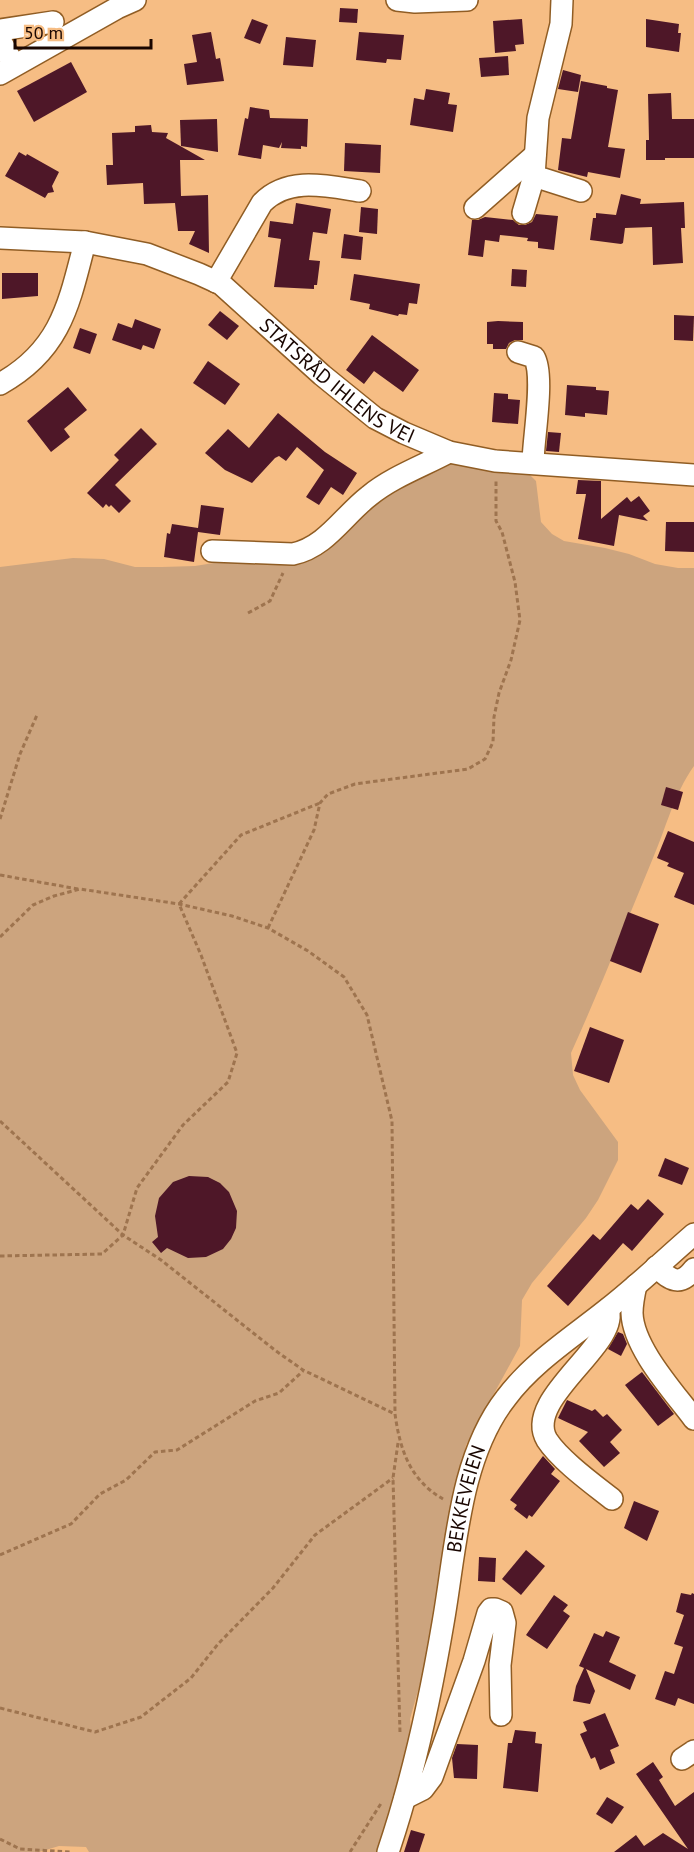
<svg xmlns="http://www.w3.org/2000/svg" width="694" height="1852" viewBox="0 0 694 1852" font-family="'PT Sans',sans-serif">
	<rect width="100%" height="100%" fill="#f6bd84"/>
	<path fill="#cca47e" d="M441,455L524,469L536,481L541,522L552,534L564,541L605,548L629,554L655,564L678,568H694V766C674,794 666,828 653,858C626,923 600,989 571,1053L573,1075L580,1090L618,1142V1160L598,1200L586,1218L532,1283L522,1300L520,1346L466,1445L457,1491L451,1574L410,1719L413,1750L380,1852H89L86,1847L59,1846L39,1852H0V567L73,558L104,559L135,567H162L195,566L251,557L350,525L387,496L404,480Z"/>
	<g fill="#4e1728">
		<polygon points="340,8 358,9 357,23 339,22"/>
		<polygon points="252,19 268,25 260,44 244,38"/>
		<polygon points="522,19 524,44 515,45 516,51 495,53 493,21"/>
		<polygon points="646,19 679,24 678,33 681,33 679,52 646,47"/>
		<polygon points="211,32 216,59 220,58 224,81 187,85 184,64 197,62 192,35"/>
		<polygon points="359,32 404,35 401,60 387,59 386,63 356,60"/>
		<polygon points="286,37 316,40 313,67 283,65"/>
		<polygon points="508,56 509,75 481,77 479,58"/>
		<polygon points="71,62 87,92 34,122 17,91"/>
		<polygon points="563,70 581,75 578,92 558,89"/>
		<polygon points="581,81 607,86 607,88 618,90 608,147 625,149 620,178 588,172 587,177 558,170 562,138 571,139"/>
		<polygon points="426,89 450,93 448,104 457,105 453,132 410,125 414,98 424,100"/>
		<polygon points="671,93 672,119 694,119 694,158 665,158 665,160 646,160 646,140 649,140 648,94"/>
		<polygon points="250,107 269,110 270,118 308,119 307,147 301,146 301,149 281,148 282,142 279,148 263,145 261,159 238,155 245,118 248,119"/>
		<polygon points="217,119 218,152 181,146 180,120"/>
		<polygon points="151,125 152,132 168,133 166,138 205,160 180,160 181,196 208,195 209,253 189,244 195,231 178,231 175,203 144,204 143,183 107,185 106,165 113,165 112,133 135,132 135,126"/>
		<polygon points="345,143 381,145 380,173 344,171"/>
		<polygon points="19,152 26,156 27,154 59,172 52,186 54,192 48,193 45,198 5,176"/>
		<polygon points="621,194 641,199 640,204 684,202 685,228 681,228 683,263 653,265 652,227 625,228 623,243 621,244 590,240 593,218 596,218 596,213 616,215"/>
		<polygon points="296,203 331,209 327,234 313,232 309,260 320,261 317,285 314,285 314,289 274,287 281,239 268,237 270,221 293,224"/>
		<polygon points="361,207 378,209 377,234 359,232"/>
		<polygon points="536,214 558,216 554,250 538,248 538,242 527,241 528,238 500,235 499,242 485,240 483,257 468,255 472,220 478,220 485,217 513,220 519,225 525,225 532,222"/>
		<polygon points="344,234 363,237 361,260 341,258"/>
		<polygon points="512,269 527,270 526,287 511,286"/>
		<polygon points="2,273 38,273 38,296 2,299"/>
		<polygon points="354,274 420,284 417,304 409,303 407,315 399,314 398,316 369,309 370,304 350,300"/>
		<polygon points="220,311 239,326 227,340 208,325"/>
		<polygon points="674,315 694,316 693,341 674,340"/>
		<polygon points="135,319 161,329 154,349 143,345 141,350 112,340 118,323 132,328"/>
		<polygon points="498,321 523,322 523,340 515,340 509,343 506,349 493,349 493,344 487,344 487,322"/>
		<polygon points="80,328 97,334 90,354 73,348"/>
		<polygon points="372,335 419,370 403,392 374,371 364,384 346,370"/>
		<polygon points="208,361 240,384 225,405 193,383"/>
		<polygon points="567,385 596,387 596,390 609,391 607,415 585,413 585,417 565,415"/>
		<polygon points="68,387 87,410 64,429 70,437 51,452 27,421"/>
		<polygon points="494,393 508,394 508,399 520,400 518,424 492,422"/>
		<polygon points="278,413 325,452 357,473 343,495 331,487 319,505 306,497 324,470 297,447 286,461 279,456 275,458 252,483 225,470 205,453 228,429 249,448"/>
		<polygon points="141,428 157,444 115,485 131,501 119,513 111,505 109,507 106,504 103,508 87,493 119,460 114,455"/>
		<polygon points="548,432 561,433 559,452 546,451"/>
		<polygon points="578,480 601,481 601,519 627,497 631,502 639,496 650,511 643,516 648,521 619,515 614,546 578,539 586,494 576,494"/>
		<polygon points="201,505 224,508 220,535 198,532 194,562 164,557 167,533 170,534 172,524 198,528"/>
		<polygon points="666,522 694,522 694,552 665,551"/>
		<polygon points="666,787 683,792 678,810 661,805"/>
		<polygon points="668,831 694,842 694,905 674,897 684,873 667,866 669,863 657,858"/>
		<polygon points="628,912 659,924 641,973 610,961"/>
		<polygon points="590,1027 624,1040 609,1083 574,1071"/>
		<polygon points="665,1158 689,1168 682,1185 658,1176"/>
		<polygon points="189,1176 208,1177 220,1183 229,1192 237,1211 236,1228 231,1239 223,1249 206,1257 188,1258 167,1248 161,1253 152,1242 158,1237 155,1216 159,1198 173,1182"/>
		<polygon points="648,1199 664,1214 632,1251 623,1243 568,1306 547,1286 593,1234 600,1240 631,1204 638,1210"/>
		<polygon points="618,1332 623,1334 627,1344 621,1356 608,1349"/>
		<polygon points="642,1372 674,1414 658,1426 625,1385"/>
		<polygon points="567,1400 592,1411 595,1409 603,1417 607,1414 622,1430 610,1442 620,1453 604,1467 579,1441 588,1432 558,1418"/>
		<polygon points="543,1456 555,1469 551,1474 560,1481 532,1517 529,1515 527,1519 514,1509 517,1505 510,1500"/>
		<polygon points="634,1501 659,1511 647,1541 624,1528"/>
		<polygon points="526,1550 545,1566 521,1595 502,1579"/>
		<polygon points="479,1557 496,1558 495,1582 478,1581"/>
		<polygon points="681,1593 691,1595 692,1593 694,1594 694,1704 678,1698 675,1706 655,1699 665,1671 674,1674 683,1647 674,1644 684,1615 676,1612"/>
		<polygon points="554,1595 568,1605 563,1611 570,1616 547,1649 526,1635"/>
		<polygon points="606,1631 620,1637 609,1662 636,1675 630,1690 586,1669 595,1691 590,1704 573,1701 576,1686 584,1668 579,1666 594,1633 603,1637"/>
		<polygon points="605,1713 619,1746 610,1750 615,1763 600,1770 595,1757 591,1759 580,1734 587,1731 583,1722"/>
		<polygon points="515,1730 536,1732 535,1743 542,1744 538,1792 503,1788 508,1743 512,1743"/>
		<polygon points="457,1744 478,1745 477,1779 454,1778 452,1758"/>
		<polygon points="653,1762 663,1777 659,1780 675,1806 694,1792 694,1852 614,1852 636,1835 644,1846 663,1833 688,1849 636,1774"/>
		<polygon points="607,1797 624,1807 612,1824 596,1814"/>
		<polygon points="411,1830 425,1834 419,1852 404,1852"/>
	</g>
	<g fill="none" stroke-linecap="round" stroke-linejoin="round">
		<defs>
			<g id="minor">
				<polyline points="397,0 415,2 467,0"/>
				<polyline points="562,0 561,24 538,118 534,176 581,191"/>
				<polyline points="0,30 53,22"/>
				<polyline points="0,40 14,65"/>
				<polyline points="0,74 117,8 135,0"/>
				<polyline points="475,208 535,155"/>
				<polyline points="523,213 534,176"/>
				<path id="s1" d="M0,238L85,242L147,254L199,274L221,284L322,375L375,418L404,433L449,452L495,461L694,475"/>
				<path d="M216,282L262,203C288,176 327,186 360,191"/>
				<path d="M518,352L534,357C545,375 533,440 533,463"/>
				<path d="M0,384C61,350 69,304 85,242"/>
				<path d="M212,551L293,554C326,547 343,516 369,496C392,477 423,466 449,452"/>
				<path d="M656,1267C670,1279 679,1288 694,1269"/>
				<path d="M636,1285C634,1294 632,1304 632,1313C633,1348 674,1392 694,1419"/>
				<path d="M608,1309C621,1344 522,1399 547,1440C560,1460 593,1484 612,1499"/>
				<polyline points="682,1759 694,1751"/>
				<polyline points="405,1798 423,1789 432,1777 474,1661 488,1613 491,1609 495,1609 502,1612 505,1623 500,1665 501,1715"/>
				<path id="s2" d="M388,1852C413,1778 430,1700 443,1623C456,1550 459,1458 506,1398C532,1363 571,1338 605,1311C636,1287 664,1260 694,1234"/>
			</g>
		</defs>
		<use href="#minor" stroke="#905d24" stroke-width="24"/>
		<g stroke="#9e744f" stroke-width="3" stroke-dasharray="4.5 3" stroke-linecap="butt">
			<polyline points="248,613 270,601 283,573"/>
			<polyline points="0,819 20,754 37,715"/>
			<polyline points="0,875 78,889"/>
			<polyline points="268,928 314,830 320,803 328,794 355,784 468,769 485,759 493,742 494,717 499,693 511,660 520,620 515,582 502,532 496,521 496,480"/>
			<path d="M0,937L33,905L54,896L80,889L179,904L232,916L268,928L308,951L344,977L367,1015L392,1121L395,1414C400,1450 410,1480 443,1499"/>
			<polyline points="0,1121 123,1235 161,1260 276,1351 303,1370 395,1414"/>
			<polyline points="0,1256 102,1254 123,1235 137,1188 183,1125 228,1082 237,1053 201,955 179,904 241,835 320,803"/>
			<polyline points="398,1443 393,1478 400,1733"/>
			<polyline points="0,1555 71,1524 100,1494 126,1480 155,1452 177,1450 255,1401 279,1393 303,1371"/>
			<polyline points="0,1708 95,1732 141,1717 191,1678 218,1644 273,1588 315,1535 393,1478"/>
			<polyline points="0,1839 20,1849 70,1852"/>
			<polyline points="350,1852 382,1802"/>
		</g>
		<use href="#minor" stroke="#fff" stroke-width="21"/>
	</g>
	<g text-anchor="middle" dominant-baseline="central" stroke-width="6" stroke-linejoin="round" paint-order="stroke">
		<g font-size="20" fill="#190600" stroke="#f6bd84">
			<text stroke="none"><textPath href="#s1" startOffset="380">STATSRÅD IHLENS VEI</textPath></text>
			<text stroke="none"><textPath href="#s2" startOffset="362">BEKKEVEIEN</textPath></text>
		</g>
	</g>
	<path d="M15 39v9h136v-9" fill="none" stroke="#190600" stroke-width="3"/>
	<text x="24" y="39" font-size="18" fill="#190600" stroke="#f6bd84" stroke-width="4.5" paint-order="stroke">50 m</text>
</svg>
